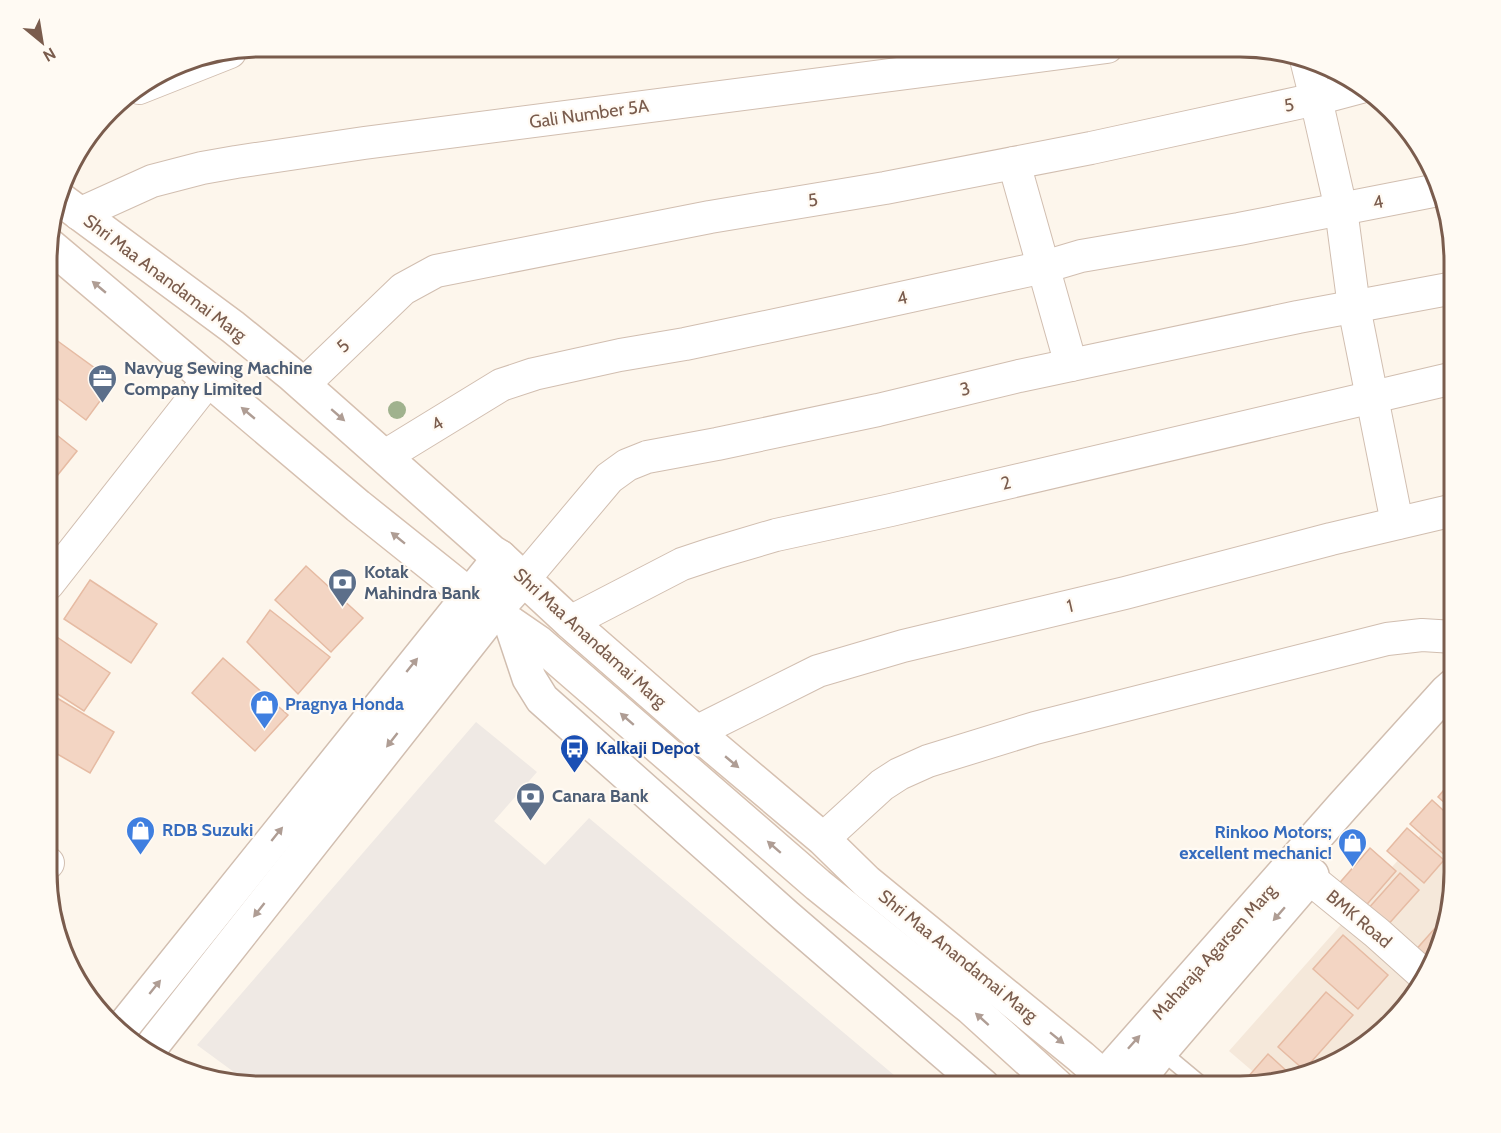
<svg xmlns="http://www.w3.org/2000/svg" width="1501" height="1133" viewBox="0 0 1501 1133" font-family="Cabin,sans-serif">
	<rect width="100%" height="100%" fill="#fdf6ec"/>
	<polygon fill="#f5e8da" points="1454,797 1454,887 1438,955 1402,1013 1335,1065 1264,1081 1229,1051"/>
	<polygon fill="#efe9e4" points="476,722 537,772 494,821 545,865 589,818 907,1086 253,1086 197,1045"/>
	<g fill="#f3d5c3" stroke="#e6bba3" stroke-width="1.5">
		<polygon points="48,334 114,382 86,420 48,391"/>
		<polygon points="48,428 77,451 48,487"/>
		<polygon points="306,566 363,618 331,652 275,600"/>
		<polygon points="90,580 157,624 131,663 64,619"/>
		<polygon points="270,610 330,657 298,694 247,642"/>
		<polygon points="48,631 110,673 84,711 47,687"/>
		<polygon points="223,658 288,715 255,751 192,693"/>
		<polygon points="47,692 114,732 90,773 47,748"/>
		<polygon points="1454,778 1454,811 1438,797"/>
		<polygon points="1432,800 1454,820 1454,850 1447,857 1410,824"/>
		<polygon points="1407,828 1444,860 1424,883 1387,851"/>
		<polygon points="1370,848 1396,871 1362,910 1336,887"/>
		<polygon points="1400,873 1419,890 1386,927 1367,910"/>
		<polygon points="1444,918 1446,920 1438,955 1430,968 1413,953"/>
		<polygon points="1343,935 1388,975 1358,1009 1313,969"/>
		<polygon points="1326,992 1353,1015 1304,1070 1278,1047"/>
		<polygon points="1268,1054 1291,1075 1240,1086"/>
	</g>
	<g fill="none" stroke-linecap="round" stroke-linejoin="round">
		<defs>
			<polyline id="service" points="1161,1051 1203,1086"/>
			<g id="minor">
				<polyline points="1306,59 1316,99 1341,209 1354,307 1397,523"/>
				<polyline points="139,88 230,52"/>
				<polyline points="1014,163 1071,365"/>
				<polyline points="79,214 152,181 202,168 236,162 364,143 1107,47"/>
				<polyline points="303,385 403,289 436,271 710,217 885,188 1091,148 1316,99 1361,87"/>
				<polyline points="385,456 501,385 534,374 620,355 685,344 837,312 1044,267 1081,256 1239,229 1438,190"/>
				<polyline points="524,579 609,478 627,465 647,457 717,444 878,410 1019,376 1298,317 1454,288"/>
				<polyline points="48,584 209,379"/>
				<polyline points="570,622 682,564 715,553 776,535 891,510 1454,378"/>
				<polyline points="696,732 818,671 903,646 1125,593 1331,539 1454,510"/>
				<polyline points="823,839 882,785 899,774 928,761 1035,728 1387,639 1422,635 1454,637"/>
				<polyline points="47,864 48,863"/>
				<polyline points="1292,864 1377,933 1425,976"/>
			</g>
			<g id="tertiary">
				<polyline points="511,624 529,678 542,699 786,916 983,1086"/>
				<polyline points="119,1032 500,557"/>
				<polyline points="148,1051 494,612 524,579"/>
				<polyline points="1096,1086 1343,806 1446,692 1454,685"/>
				<polyline points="1134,1086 1161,1051 1312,875"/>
			</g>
			<g id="secondary">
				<polyline points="60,199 233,327 291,374 492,552 500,557 570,622 696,732 823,839 867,882 1081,1057 1114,1086"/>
				<polyline points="48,244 358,506 468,594 538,642 818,885 971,1008 1057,1086"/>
			</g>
		</defs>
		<use href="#service" stroke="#d1beb0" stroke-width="18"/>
		<use href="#minor" stroke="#d1beb0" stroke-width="34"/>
		<use href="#tertiary" stroke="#d1beb0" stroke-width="36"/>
		<use href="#secondary" stroke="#d6c0b0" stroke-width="36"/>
		<use href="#service" stroke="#fff" stroke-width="15"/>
		<use href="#minor" stroke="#fff" stroke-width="32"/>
		<use href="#tertiary" stroke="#fff" stroke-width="33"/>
		<use href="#secondary" stroke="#fff" stroke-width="33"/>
	</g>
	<circle fill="#a0b28e" cx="397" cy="410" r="9"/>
	<defs><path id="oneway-solid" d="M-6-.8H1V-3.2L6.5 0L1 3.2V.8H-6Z" transform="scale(1.5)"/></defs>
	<g fill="#af9d94">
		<use href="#oneway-solid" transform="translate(99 287) rotate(-140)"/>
		<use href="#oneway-solid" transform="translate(248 413) rotate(-140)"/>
		<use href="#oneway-solid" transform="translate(338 415) rotate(41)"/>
		<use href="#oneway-solid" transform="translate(398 538) rotate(-141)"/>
		<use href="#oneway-solid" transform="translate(412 665) rotate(-51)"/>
		<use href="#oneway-solid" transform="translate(627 719) rotate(-139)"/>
		<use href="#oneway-solid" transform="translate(392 740) rotate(128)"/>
		<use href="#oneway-solid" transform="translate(732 762) rotate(40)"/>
		<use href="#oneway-solid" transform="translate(277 834) rotate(-51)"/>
		<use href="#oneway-solid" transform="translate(774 847) rotate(-139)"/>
		<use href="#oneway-solid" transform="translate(259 910) rotate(128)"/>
		<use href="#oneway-solid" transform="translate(1279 914) rotate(131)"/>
		<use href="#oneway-solid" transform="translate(155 987) rotate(-51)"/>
		<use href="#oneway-solid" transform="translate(982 1019) rotate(-138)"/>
		<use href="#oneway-solid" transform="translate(1057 1038) rotate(39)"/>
		<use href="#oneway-solid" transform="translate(1134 1042) rotate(-48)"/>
	</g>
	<defs>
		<symbol id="office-pin" viewBox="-11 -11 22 30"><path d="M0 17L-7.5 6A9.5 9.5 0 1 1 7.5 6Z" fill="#5c6f8a" stroke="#fffaf3"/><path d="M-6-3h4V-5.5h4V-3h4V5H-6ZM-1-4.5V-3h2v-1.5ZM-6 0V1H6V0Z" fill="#fff"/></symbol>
		<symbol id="bank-pin" viewBox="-11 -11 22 30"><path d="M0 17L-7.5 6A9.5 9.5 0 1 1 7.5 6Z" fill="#5c6f8a" stroke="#fffaf3"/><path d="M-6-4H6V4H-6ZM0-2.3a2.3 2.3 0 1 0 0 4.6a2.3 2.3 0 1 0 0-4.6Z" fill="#fff"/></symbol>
		<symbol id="shop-pin" viewBox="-11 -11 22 30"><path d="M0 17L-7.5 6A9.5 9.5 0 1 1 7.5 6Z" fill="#3f7fe0" stroke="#fffaf3"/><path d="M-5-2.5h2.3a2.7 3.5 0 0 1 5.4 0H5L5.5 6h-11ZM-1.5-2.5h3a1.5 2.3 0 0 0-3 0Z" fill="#fff"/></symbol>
		<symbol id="bus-pin" viewBox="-11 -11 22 30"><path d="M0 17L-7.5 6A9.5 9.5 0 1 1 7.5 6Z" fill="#1a4fb4" stroke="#fffaf3"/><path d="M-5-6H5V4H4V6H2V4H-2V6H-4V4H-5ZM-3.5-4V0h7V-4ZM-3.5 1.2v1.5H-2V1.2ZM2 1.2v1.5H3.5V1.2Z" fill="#fff"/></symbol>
	</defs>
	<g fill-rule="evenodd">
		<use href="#office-pin" x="86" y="362" width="33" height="45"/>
		<use href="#bank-pin" x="326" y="566" width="33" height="45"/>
		<use href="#shop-pin" x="248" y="688" width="33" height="45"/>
		<use href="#bus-pin" x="558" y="732" width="33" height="45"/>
		<use href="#bank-pin" x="514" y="780" width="33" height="45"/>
		<use href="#shop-pin" x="124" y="814" width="33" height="45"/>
		<use href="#shop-pin" x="1336" y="826" width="33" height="45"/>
	</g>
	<g text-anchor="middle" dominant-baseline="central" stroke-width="4.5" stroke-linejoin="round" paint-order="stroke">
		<g font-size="18" fill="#7a5c4d" stroke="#fffaf3">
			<text transform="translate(1289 105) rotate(-12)">5</text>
			<text transform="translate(589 114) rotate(-8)">Gali Number 5A</text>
			<text transform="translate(813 200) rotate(-9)">5</text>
			<text transform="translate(1378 202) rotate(-11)">4</text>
			<text transform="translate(165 278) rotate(37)">Shri Maa Anandamai Marg</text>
			<text transform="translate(902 298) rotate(-12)">4</text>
			<text transform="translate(343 346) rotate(-44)">5</text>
			<text transform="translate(965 389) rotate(-14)">3</text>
			<text transform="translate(437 424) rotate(-31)">4</text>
			<text transform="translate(1006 483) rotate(-13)">2</text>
			<text transform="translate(1070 606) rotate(-13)">1</text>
			<text transform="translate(590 638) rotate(42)">Shri Maa Anandamai Marg</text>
			<text transform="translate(1359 919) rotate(40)">BMK Road</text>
			<text transform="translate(1214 952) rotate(-48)">Maharaja Agarsen Marg</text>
			<text transform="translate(958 956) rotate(39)">Shri Maa Anandamai Marg</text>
		</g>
		<g font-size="18" font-weight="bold" fill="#4e5e75" stroke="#fffaf3" text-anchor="start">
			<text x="124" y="368">Navyug Sewing Machine<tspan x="124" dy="21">Company Limited</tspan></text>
			<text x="364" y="572">Kotak<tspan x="364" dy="21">Mahindra Bank</tspan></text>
			<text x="552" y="796">Canara Bank</text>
		</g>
		<g font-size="18" font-weight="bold" fill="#366cbe" stroke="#fffaf3" text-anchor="start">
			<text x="285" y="704">Pragnya Honda</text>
			<text x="162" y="830">RDB Suzuki</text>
			<text x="1332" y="832" text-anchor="end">Rinkoo Motors;<tspan x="1332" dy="21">excellent mechanic!</tspan></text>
		</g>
		<g font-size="18" font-weight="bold" fill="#164399" stroke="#fffaf3" text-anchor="start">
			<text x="596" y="748">Kalkaji Depot</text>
		</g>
	</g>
	<path d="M0 0H1501V1133H0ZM261 57H1240A204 204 0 0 1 1444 261V872A204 204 0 0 1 1240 1076H261A204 204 0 0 1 57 872V261A204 204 0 0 1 261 57Z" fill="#fffaf3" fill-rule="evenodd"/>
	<path fill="none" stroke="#7a5c4d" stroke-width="3" d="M261 57H1240A204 204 0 0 1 1444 261V872A204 204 0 0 1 1240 1076H261A204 204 0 0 1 57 872V261A204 204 0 0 1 261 57Z"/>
	<g transform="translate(42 42) rotate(150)" stroke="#fffaf3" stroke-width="4.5" paint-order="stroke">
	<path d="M0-4.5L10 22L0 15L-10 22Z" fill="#7a5c4d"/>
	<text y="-9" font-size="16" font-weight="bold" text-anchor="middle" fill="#7a5c4d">N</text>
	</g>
</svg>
